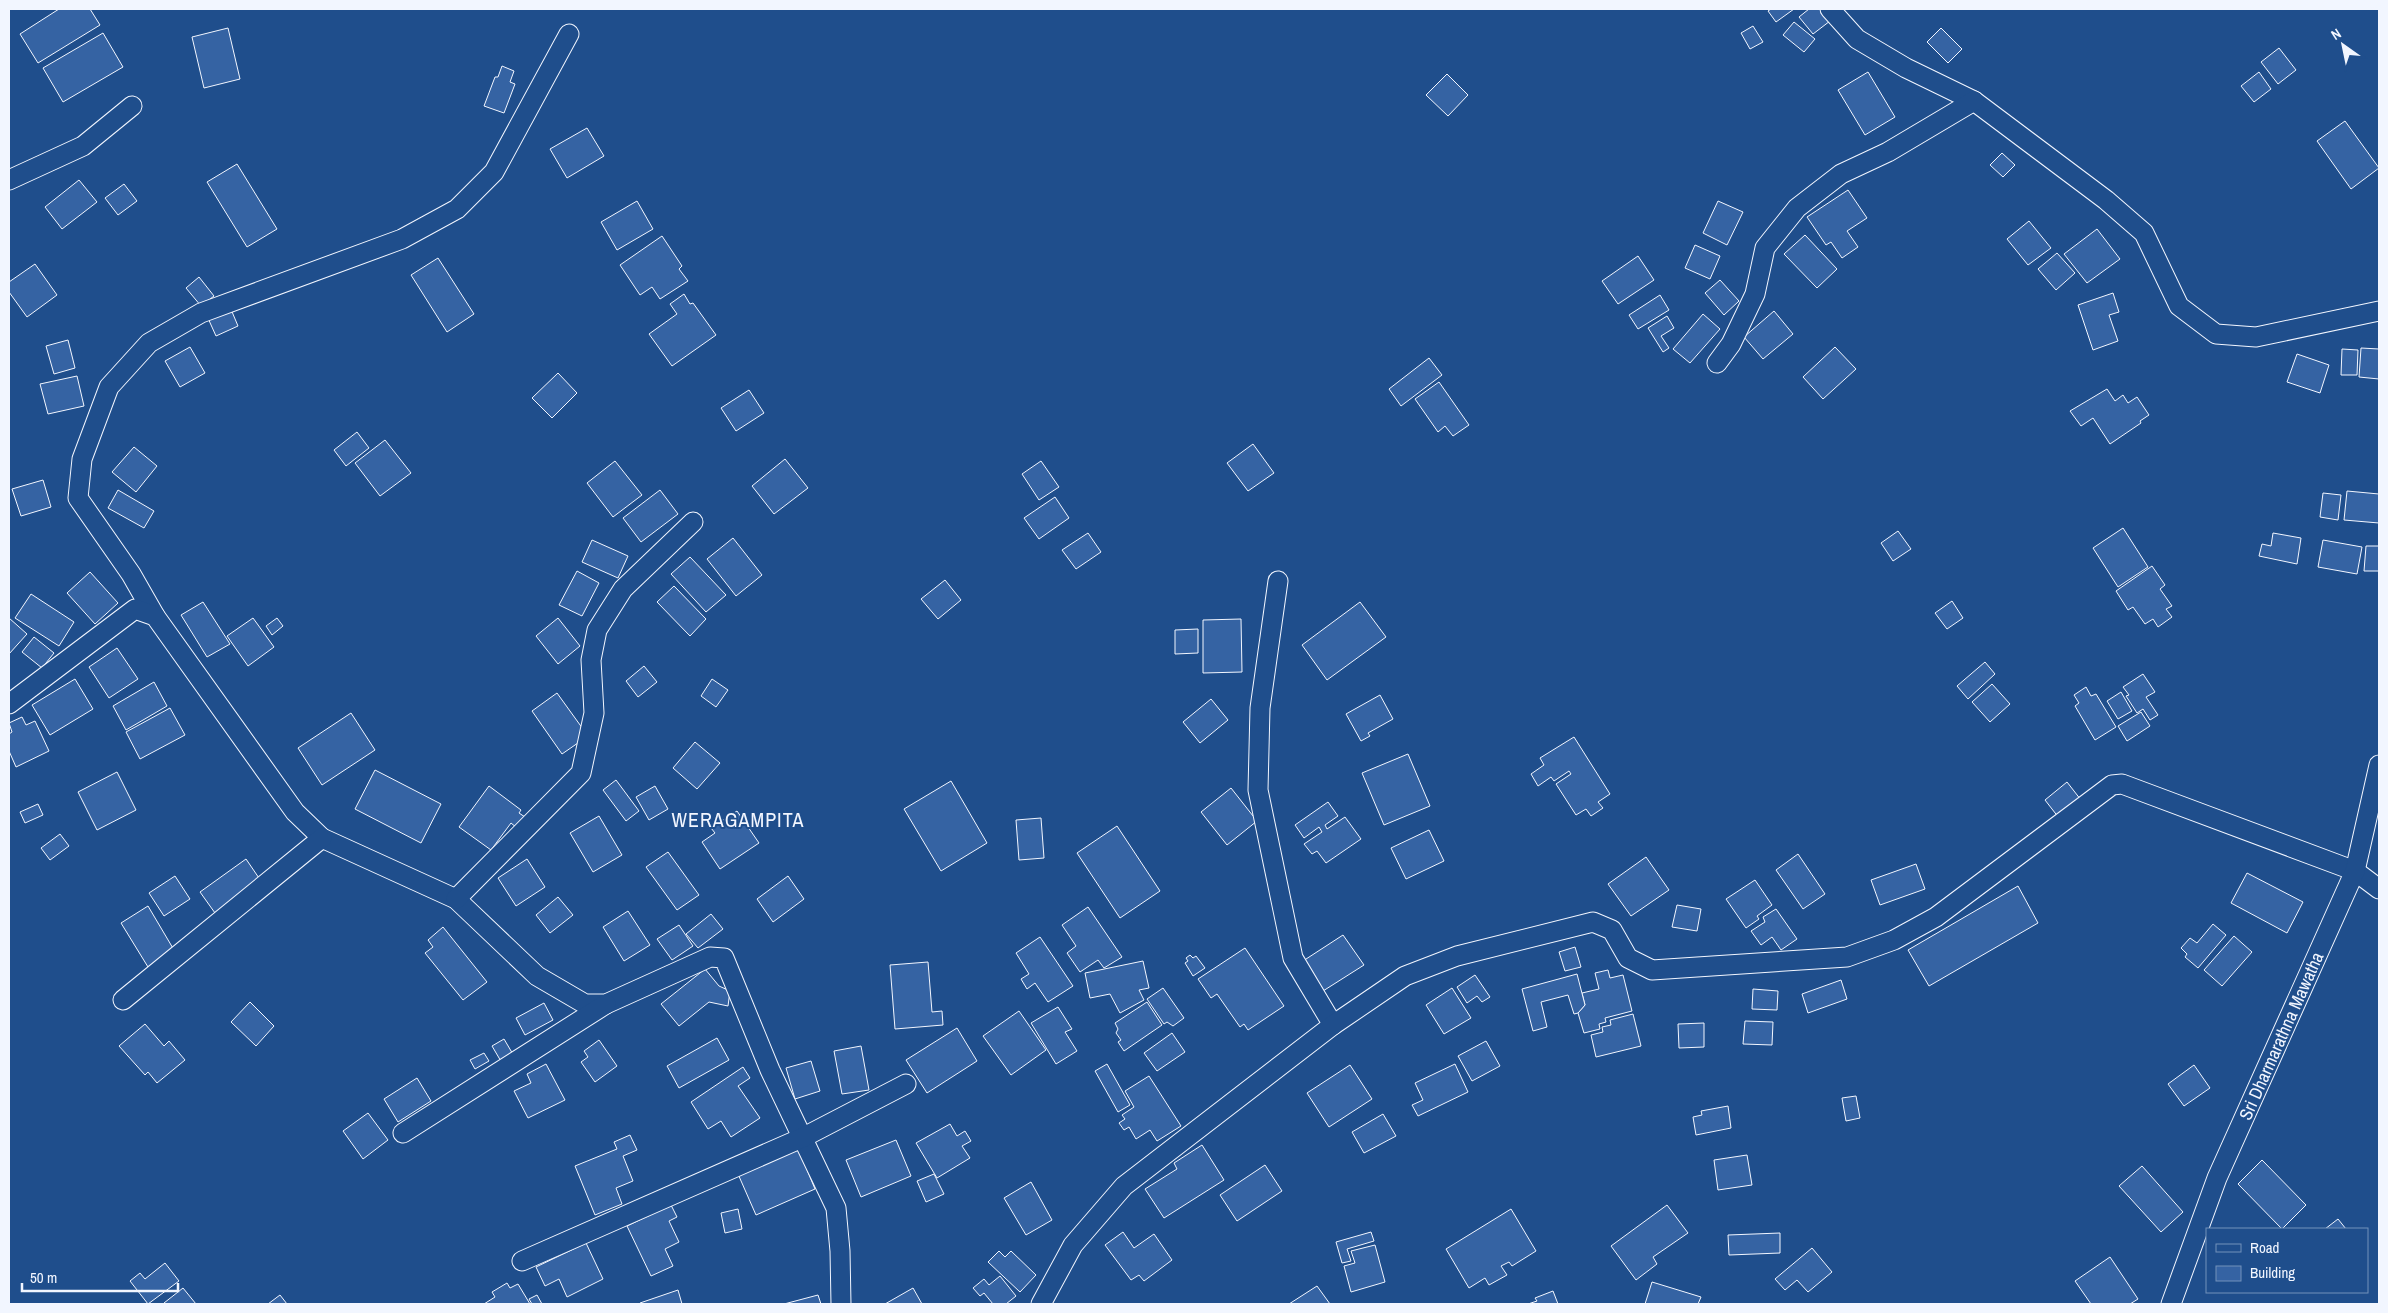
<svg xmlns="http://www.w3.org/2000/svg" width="2388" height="1313" viewBox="0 0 2388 1313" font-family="'Archivo Narrow',sans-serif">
	<rect width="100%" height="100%" fill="#1f4e8c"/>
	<g fill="#3563a3" stroke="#f2f6ff">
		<polygon points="59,9 90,9 100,25 38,63 20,34"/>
		<polygon points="1771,9 1794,9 1776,22 1768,11"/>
		<polygon points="1809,9 1820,9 1830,21 1813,34 1799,17"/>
		<polygon points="1794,22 1815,39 1804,52 1783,35"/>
		<polygon points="1753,26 1763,42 1750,49 1741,33"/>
		<polygon points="228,28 240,79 204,88 192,37"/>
		<polygon points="1941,28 1962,49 1948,63 1927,42"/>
		<polygon points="103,33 123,67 63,102 43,68"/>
		<polygon points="2279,48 2296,70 2278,84 2261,62"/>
		<polygon points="502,66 514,71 510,82 515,84 504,113 484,106 495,77 498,77"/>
		<polygon points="1868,72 1895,117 1865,135 1838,90"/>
		<polygon points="2259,72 2271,89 2254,102 2241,86"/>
		<polygon points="1447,74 1468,95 1448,116 1426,95"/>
		<polygon points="2345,121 2379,168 2351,189 2317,141"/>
		<polygon points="587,128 604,156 567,178 550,149"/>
		<polygon points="2002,153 2015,165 2003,177 1990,165"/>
		<polygon points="237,164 277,229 247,247 207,182"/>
		<polygon points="79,180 97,202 62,229 45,207"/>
		<polygon points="124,184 137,201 118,215 105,198"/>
		<polygon points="1848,190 1867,218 1847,231 1858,247 1842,258 1831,242 1826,245 1807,217"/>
		<polygon points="637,201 653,229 617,250 601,222"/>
		<polygon points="1718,201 1743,212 1727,245 1703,233"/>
		<polygon points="2029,221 2051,248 2028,265 2007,239"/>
		<polygon points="2097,229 2120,259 2087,283 2064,254"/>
		<polygon points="1805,235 1837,269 1817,288 1784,254"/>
		<polygon points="662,236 682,266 679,269 688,281 660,299 652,287 640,295 620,265"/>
		<polygon points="1695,245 1720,256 1710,279 1685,268"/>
		<polygon points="2057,253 2075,273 2056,290 2038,269"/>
		<polygon points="1638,256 1654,280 1618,304 1602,281"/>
		<polygon points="438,258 474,314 447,332 411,275"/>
		<polygon points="35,264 57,295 27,317 9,292 9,282"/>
		<polygon points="199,277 214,296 201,306 186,288"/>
		<polygon points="1720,280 1739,301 1724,315 1705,293"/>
		<polygon points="2113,293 2119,312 2109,315 2118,341 2093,350 2078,305"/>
		<polygon points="684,294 690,304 693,303 716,335 672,366 649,334 677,314 670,304"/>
		<polygon points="1660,295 1669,310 1638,329 1629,315"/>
		<polygon points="230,307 238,326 216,336 207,316"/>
		<polygon points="1774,311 1793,334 1763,359 1744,337"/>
		<polygon points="1703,314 1720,329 1690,363 1673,349"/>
		<polygon points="1667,316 1674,328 1661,336 1669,348 1663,352 1648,328"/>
		<polygon points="68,340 75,368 54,374 46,346"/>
		<polygon points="190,347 205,373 180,387 165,361"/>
		<polygon points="1835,347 1856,369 1823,399 1803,377"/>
		<polygon points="2361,348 2379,349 2379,379 2359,377"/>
		<polygon points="2342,349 2358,350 2357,375 2341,375"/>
		<polygon points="2297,354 2329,365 2320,393 2287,382"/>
		<polygon points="1429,358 1442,375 1401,406 1389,389"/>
		<polygon points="558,373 577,393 552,418 532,398"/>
		<polygon points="77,376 84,406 48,414 40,384"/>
		<polygon points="1439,382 1469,425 1453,436 1445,426 1438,432 1415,399"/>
		<polygon points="2107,389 2115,401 2123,395 2128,403 2137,397 2149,415 2140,421 2141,423 2110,444 2093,418 2081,426 2070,411"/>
		<polygon points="749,390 764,413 736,431 721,408"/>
		<polygon points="357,432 369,448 346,466 334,450"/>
		<polygon points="385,440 411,473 380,496 355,463"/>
		<polygon points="1253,444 1274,473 1248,491 1227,463"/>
		<polygon points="134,447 157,466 136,492 112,472"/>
		<polygon points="785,459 808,488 774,514 752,486"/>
		<polygon points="615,461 642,495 613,517 587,483"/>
		<polygon points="1041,461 1059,487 1039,500 1022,474"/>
		<polygon points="43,480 51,507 21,516 12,489"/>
		<polygon points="118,490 154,511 144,528 108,508"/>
		<polygon points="660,490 678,514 641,542 623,518"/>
		<polygon points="2347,491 2379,494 2379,523 2344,520"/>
		<polygon points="2323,493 2341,495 2338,520 2320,517"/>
		<polygon points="1055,497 1069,518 1039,539 1024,518"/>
		<polygon points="2123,528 2148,567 2118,587 2093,548"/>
		<polygon points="1898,531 1911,549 1893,561 1881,543"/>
		<polygon points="1088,533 1101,552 1076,569 1062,550"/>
		<polygon points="2273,533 2301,538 2297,564 2259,556 2262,544 2271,546"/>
		<polygon points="733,538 762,575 736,596 707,559"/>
		<polygon points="592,540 628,556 618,578 582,562"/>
		<polygon points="2323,540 2362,547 2357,574 2318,567"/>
		<polygon points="2366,546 2379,546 2379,571 2364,571"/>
		<polygon points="690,557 726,595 706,612 671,574"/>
		<polygon points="2152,566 2165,585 2160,589 2172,606 2166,609 2172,617 2158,627 2153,619 2145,624 2133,607 2128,610 2116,591"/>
		<polygon points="577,571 599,583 582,616 559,605"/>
		<polygon points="90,572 118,603 95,624 67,593"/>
		<polygon points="945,580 961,600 938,619 921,599"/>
		<polygon points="674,586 706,619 690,636 657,602"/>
		<polygon points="31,594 74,622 59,646 15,618"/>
		<polygon points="1952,601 1963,618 1947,629 1935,613"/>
		<polygon points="203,602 230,644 207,657 181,615"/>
		<polygon points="1360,602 1386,637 1327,680 1302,645"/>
		<polygon points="9,618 27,634 9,654"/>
		<polygon points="253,618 274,647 248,666 227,636"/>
		<polygon points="277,618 283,626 272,635 266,626"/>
		<polygon points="558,618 580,646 558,664 536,636"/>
		<polygon points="1241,619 1242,672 1203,673 1203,620"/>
		<polygon points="1198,629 1198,653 1175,654 1175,630"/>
		<polygon points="34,637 54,653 42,668 22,652"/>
		<polygon points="117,648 138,679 109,698 89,667"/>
		<polygon points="1985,662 1995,674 1968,699 1957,686"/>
		<polygon points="644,666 657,682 638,697 626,681"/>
		<polygon points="2143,674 2155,692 2146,697 2158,715 2150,720 2143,709 2137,713 2126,696 2129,695 2123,687"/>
		<polygon points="75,679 93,709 50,735 32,705"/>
		<polygon points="712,679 728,690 716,707 701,696"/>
		<polygon points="154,682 167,706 126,730 113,706"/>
		<polygon points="1992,684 2010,704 1990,722 1972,702"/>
		<polygon points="2086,687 2091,696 2096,694 2116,727 2095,740 2075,706 2079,703 2074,695"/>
		<polygon points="2121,692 2132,711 2118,719 2107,701"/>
		<polygon points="557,693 588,736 562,754 532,711"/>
		<polygon points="1380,695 1393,719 1368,733 1370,736 1361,741 1346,714"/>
		<polygon points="1211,699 1228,720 1200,743 1183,722"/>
		<polygon points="170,708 185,735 140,759 126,732"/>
		<polygon points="2141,712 2150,726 2127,741 2118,726"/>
		<polygon points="351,713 375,750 322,785 298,748"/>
		<polygon points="22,717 26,725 35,721 49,751 16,767 9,751 9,734 12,732 9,723"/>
		<polygon points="1574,737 1610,794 1598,802 1603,808 1591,816 1586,809 1576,815 1556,784 1571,774 1569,771 1554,781 1551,777 1538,786 1531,774 1544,765 1540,758"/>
		<polygon points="695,742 720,763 697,789 673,768"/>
		<polygon points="1408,754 1430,806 1384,825 1362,773"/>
		<polygon points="375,770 441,804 421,843 355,809"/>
		<polygon points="117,772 136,810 97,830 78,792"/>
		<polygon points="616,780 639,811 626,821 603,790"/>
		<polygon points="951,781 987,843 941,871 904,809"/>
		<polygon points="2067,782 2081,800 2059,818 2045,800"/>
		<polygon points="489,786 521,810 519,813 525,817 517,828 511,823 491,850 459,827"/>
		<polygon points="655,786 668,809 649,820 636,797"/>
		<polygon points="1231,788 1257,821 1227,845 1201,812"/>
		<polygon points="1328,802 1338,816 1325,825 1327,829 1345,817 1361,839 1326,863 1317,851 1312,854 1304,844 1322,832 1319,827 1304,838 1295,825"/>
		<polygon points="38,804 43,815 25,823 20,812"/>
		<polygon points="737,811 759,843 720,869 702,842 715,833 711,828"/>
		<polygon points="599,816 622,855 593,872 570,833"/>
		<polygon points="1041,818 1044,858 1019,860 1016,820"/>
		<polygon points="1117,826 1160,891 1120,918 1077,853"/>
		<polygon points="1429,830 1444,861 1406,879 1391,848"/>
		<polygon points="60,834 69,846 50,860 41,848"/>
		<polygon points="668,852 699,895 677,910 646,867"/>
		<polygon points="1798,854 1825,894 1803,909 1776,870"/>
		<polygon points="1646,857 1669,890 1631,916 1608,884"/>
		<polygon points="246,859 261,881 215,913 200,892"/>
		<polygon points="527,859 545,887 516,906 498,878"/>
		<polygon points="1916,864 1925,889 1880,905 1871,880"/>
		<polygon points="2247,873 2303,902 2287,933 2231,903"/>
		<polygon points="175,876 190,899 164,916 149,893"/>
		<polygon points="788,876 804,899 773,922 757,899"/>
		<polygon points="1755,880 1772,905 1757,916 1759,919 1746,928 1726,899"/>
		<polygon points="2018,886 2038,923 1929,986 1908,950"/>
		<polygon points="558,897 573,915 550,933 536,915"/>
		<polygon points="1677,905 1701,909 1697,931 1672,927"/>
		<polygon points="148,906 174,950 148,967 121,923"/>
		<polygon points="1088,907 1122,957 1104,968 1098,960 1080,972 1067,953 1076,946 1062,925"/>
		<polygon points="1776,909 1797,939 1781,950 1772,937 1761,945 1751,931 1765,922 1763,917"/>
		<polygon points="628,911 650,945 624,961 603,927"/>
		<polygon points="711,914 723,929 698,948 686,934"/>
		<polygon points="2213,924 2226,935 2198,968 2185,957 2187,954 2181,948 2190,938 2197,943"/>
		<polygon points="679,925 693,946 672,960 657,939"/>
		<polygon points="443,927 487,982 463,1000 425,953 433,947 428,940"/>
		<polygon points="1343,935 1364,965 1323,991 1303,961"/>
		<polygon points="2234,936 2252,952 2222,986 2204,970"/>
		<polygon points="1040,937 1073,986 1048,1002 1035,983 1027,989 1021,979 1029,974 1016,953"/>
		<polygon points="1575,947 1581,967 1565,971 1559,952"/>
		<polygon points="1245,948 1284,1006 1248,1030 1244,1024 1240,1027 1217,994 1211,998 1198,979"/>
		<polygon points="1190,955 1193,958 1196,956 1205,968 1193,976 1185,963 1188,961 1186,958"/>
		<polygon points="1143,961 1149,988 1139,990 1144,1000 1120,1013 1110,994 1090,998 1085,973"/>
		<polygon points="928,962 932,1012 942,1011 943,1025 895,1029 890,965"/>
		<polygon points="705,969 719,986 730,991 728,1006 709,1002 679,1026 661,1004"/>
		<polygon points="1608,970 1610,978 1623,975 1632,1011 1605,1018 1606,1022 1599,1024 1600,1029 1584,1033 1578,1013 1585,1005 1582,993 1599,989 1595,973"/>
		<polygon points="1577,974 1585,1005 1578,1013 1574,1014 1568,995 1541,1002 1547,1027 1533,1031 1522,989"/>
		<polygon points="1475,975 1490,997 1482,1002 1477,996 1467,1003 1457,987"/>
		<polygon points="1841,980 1847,999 1808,1013 1802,994"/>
		<polygon points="1163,988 1184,1018 1173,1026 1167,1022 1164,1024 1147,999"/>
		<polygon points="1452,988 1471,1018 1444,1034 1426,1005"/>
		<polygon points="1753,989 1778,991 1777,1010 1752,1009"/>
		<polygon points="250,1002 274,1026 256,1046 231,1022"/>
		<polygon points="1147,1002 1162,1025 1124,1051 1118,1042 1121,1040 1116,1033 1118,1029 1115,1023"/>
		<polygon points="544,1003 553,1020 525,1035 516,1018"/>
		<polygon points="1058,1007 1072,1029 1065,1032 1077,1051 1056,1064 1031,1023"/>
		<polygon points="1019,1011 1046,1050 1011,1075 983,1036"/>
		<polygon points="1633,1014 1641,1046 1596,1057 1591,1035 1603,1032 1602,1027 1611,1025 1610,1020"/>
		<polygon points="1745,1021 1773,1022 1772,1045 1743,1044"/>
		<polygon points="1704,1023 1704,1047 1679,1048 1678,1024"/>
		<polygon points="145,1024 164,1046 169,1041 185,1060 157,1083 148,1072 145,1075 119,1046"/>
		<polygon points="957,1028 977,1061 927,1093 906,1060"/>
		<polygon points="1172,1033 1185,1052 1157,1071 1144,1053"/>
		<polygon points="717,1038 729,1060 679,1088 667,1066"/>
		<polygon points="504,1039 514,1056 502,1063 492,1046"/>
		<polygon points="599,1040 617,1066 595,1082 581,1062 588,1057 584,1051"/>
		<polygon points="1486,1041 1500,1066 1472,1081 1458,1056"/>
		<polygon points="861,1046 869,1090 842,1094 834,1051"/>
		<polygon points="484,1053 489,1061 475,1069 470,1060"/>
		<polygon points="811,1061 820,1091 795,1099 786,1068"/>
		<polygon points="546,1064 565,1100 528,1118 514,1091 531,1083 527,1074"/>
		<polygon points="1107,1064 1130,1105 1118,1112 1095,1071"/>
		<polygon points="1455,1064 1468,1092 1418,1116 1412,1105 1423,1100 1415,1083"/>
		<polygon points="1350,1065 1372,1099 1329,1127 1307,1093"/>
		<polygon points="2194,1065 2210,1088 2184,1106 2168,1084"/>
		<polygon points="743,1067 750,1078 738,1086 760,1118 731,1137 721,1121 708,1129 691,1102"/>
		<polygon points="1149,1076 1181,1126 1157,1141 1150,1130 1136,1139 1129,1127 1124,1130 1119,1123 1125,1119 1122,1115 1134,1107 1125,1091"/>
		<polygon points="417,1078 431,1101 398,1122 384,1099"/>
		<polygon points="1856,1096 1860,1118 1846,1121 1842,1098"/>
		<polygon points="1728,1106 1731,1128 1696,1135 1693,1117 1702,1115 1701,1111"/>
		<polygon points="368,1113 388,1140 363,1159 343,1131"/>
		<polygon points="1383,1114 1396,1136 1364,1153 1352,1132"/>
		<polygon points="950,1124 957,1136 965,1131 971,1141 962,1146 970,1158 937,1178 916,1143"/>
		<polygon points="630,1135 637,1150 623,1156 633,1181 616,1188 622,1204 595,1215 575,1166 617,1149 614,1142"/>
		<polygon points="896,1140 911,1176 861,1197 846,1160"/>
		<polygon points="1202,1145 1224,1180 1164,1218 1145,1189 1177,1169 1174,1163"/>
		<polygon points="798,1148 815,1189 756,1215 738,1174"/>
		<polygon points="1747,1155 1752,1185 1718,1190 1714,1160"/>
		<polygon points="2262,1160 2306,1205 2282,1229 2238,1184"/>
		<polygon points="1265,1165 1282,1191 1237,1221 1220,1195"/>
		<polygon points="2142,1166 2183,1212 2161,1232 2119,1186"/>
		<polygon points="934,1174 944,1194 926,1202 917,1181"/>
		<polygon points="1031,1182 1052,1220 1026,1235 1004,1198"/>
		<polygon points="671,1205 677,1217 669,1221 679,1242 665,1249 673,1266 651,1276 627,1226"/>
		<polygon points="1667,1205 1688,1233 1653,1257 1657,1264 1636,1280 1611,1246"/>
		<polygon points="738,1209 742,1229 725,1233 721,1213"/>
		<polygon points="1511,1209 1536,1251 1512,1266 1509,1262 1501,1266 1507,1275 1489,1285 1485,1278 1469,1288 1446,1249"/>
		<polygon points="2338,1219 2346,1229 2325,1229"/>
		<polygon points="1123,1232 1134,1248 1154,1234 1172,1260 1144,1281 1139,1275 1131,1280 1105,1245"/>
		<polygon points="1371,1232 1374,1241 1347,1249 1351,1261 1342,1263 1336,1242"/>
		<polygon points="1780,1233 1780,1253 1729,1255 1728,1235"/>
		<polygon points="586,1243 603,1279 567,1297 559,1279 545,1286 536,1267"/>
		<polygon points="1375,1245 1385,1282 1351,1292 1344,1266 1355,1263 1351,1251"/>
		<polygon points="1812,1248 1832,1272 1808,1292 1797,1280 1785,1290 1775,1279"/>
		<polygon points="999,1251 1005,1257 1011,1251 1036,1275 1020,1292 988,1262"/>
		<polygon points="2110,1257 2138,1299 2130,1304 2091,1304 2075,1281"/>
		<polygon points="165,1263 179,1281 148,1304 130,1281 140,1273 145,1279"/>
		<polygon points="1000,1276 1016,1296 1006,1304 993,1304 984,1293 980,1296 973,1288 984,1279 989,1285"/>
		<polygon points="1652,1282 1701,1297 1698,1304 1645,1304"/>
		<polygon points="507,1283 510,1288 518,1284 530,1304 484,1304 495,1297 492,1292"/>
		<polygon points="1317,1286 1330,1304 1289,1304"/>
		<polygon points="183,1288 196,1304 165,1304 164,1303"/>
		<polygon points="913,1288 922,1304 885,1304"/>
		<polygon points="678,1290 682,1304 640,1304 640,1303"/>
		<polygon points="1553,1291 1558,1304 1528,1304 1537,1301 1535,1298"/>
		<polygon points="280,1295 287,1304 268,1304"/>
		<polygon points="537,1295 542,1304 532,1304 529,1299"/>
		<polygon points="818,1295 821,1304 784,1304"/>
	</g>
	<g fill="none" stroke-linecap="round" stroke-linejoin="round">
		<defs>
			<g id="street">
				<polyline points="1830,9 1857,39 1906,68 1974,101 2106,200 2144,233 2179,306 2216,334 2256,337 2379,311"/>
				<polyline points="9,180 83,146 132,106"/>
				<polyline points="1717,363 1731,344 1755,294 1765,248 1797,208 1841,174 1888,152 1974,101"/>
				<polyline points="1278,581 1260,708 1258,790 1293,958 1333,1025"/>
				<polyline points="155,616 131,574 78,498 82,459 109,387 149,343 201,313 402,239 457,209 494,172 569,34"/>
				<polyline points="9,704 135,609 155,616 295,812 322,838 456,899 537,976 585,1004 606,1004 710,957 724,958 770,1070 836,1208 840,1251 841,1304"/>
				<polyline points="456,899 581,773 594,713 591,660 597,630 623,589 693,522"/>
				<polyline points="123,1000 322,838"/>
				<polyline points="403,1133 606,1004"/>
				<polyline points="522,1261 804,1137 906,1084"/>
				<polyline points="1041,1304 1073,1245 1124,1186 1333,1025 1405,976 1457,956 1593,922 1612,930 1628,958 1652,970 1847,957 1894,940 1936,917 2112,785 2122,784 2355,871 2379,889"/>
				<polyline points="2171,1304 2217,1178 2355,871 2379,765"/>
			</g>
		</defs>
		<use href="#street" stroke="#f2f6ff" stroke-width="21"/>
		<use href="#street" stroke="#1f4e8c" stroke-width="19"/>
	</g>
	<g text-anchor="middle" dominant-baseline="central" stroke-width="4" stroke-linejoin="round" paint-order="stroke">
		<g font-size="18" fill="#f2f6ff" stroke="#1f4e8c">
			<text transform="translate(2281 1036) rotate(-66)">Sri Dharmarathna Mawatha</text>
		</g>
		<g font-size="20" letter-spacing="1" fill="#f2f6ff" stroke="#1f4e8c">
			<text x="738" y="819">WERAGAMPITA</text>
		</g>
	</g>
	<rect width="2388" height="1313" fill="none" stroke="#f2f6ff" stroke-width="20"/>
	<rect x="2206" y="1228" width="162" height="65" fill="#1f4e8c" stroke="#7391ba"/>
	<rect x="2216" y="1244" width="25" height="8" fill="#1f4e8c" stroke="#7391ba"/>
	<text x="2250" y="1253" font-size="15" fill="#f2f6ff">Road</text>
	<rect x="2216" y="1266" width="25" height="15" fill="#3563a3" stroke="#7391ba"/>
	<text x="2250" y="1278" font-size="15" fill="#f2f6ff">Building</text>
	<g transform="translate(2343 45) rotate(327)" stroke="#1f4e8c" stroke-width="4" paint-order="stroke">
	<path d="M0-4L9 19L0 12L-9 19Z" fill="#f2f6ff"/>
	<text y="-8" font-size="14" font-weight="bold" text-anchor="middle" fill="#f2f6ff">N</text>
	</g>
	<path d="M22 1283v8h156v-8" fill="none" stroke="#f2f6ff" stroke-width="2.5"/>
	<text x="30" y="1283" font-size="15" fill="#f2f6ff" stroke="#1f4e8c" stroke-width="4" paint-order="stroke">50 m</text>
</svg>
